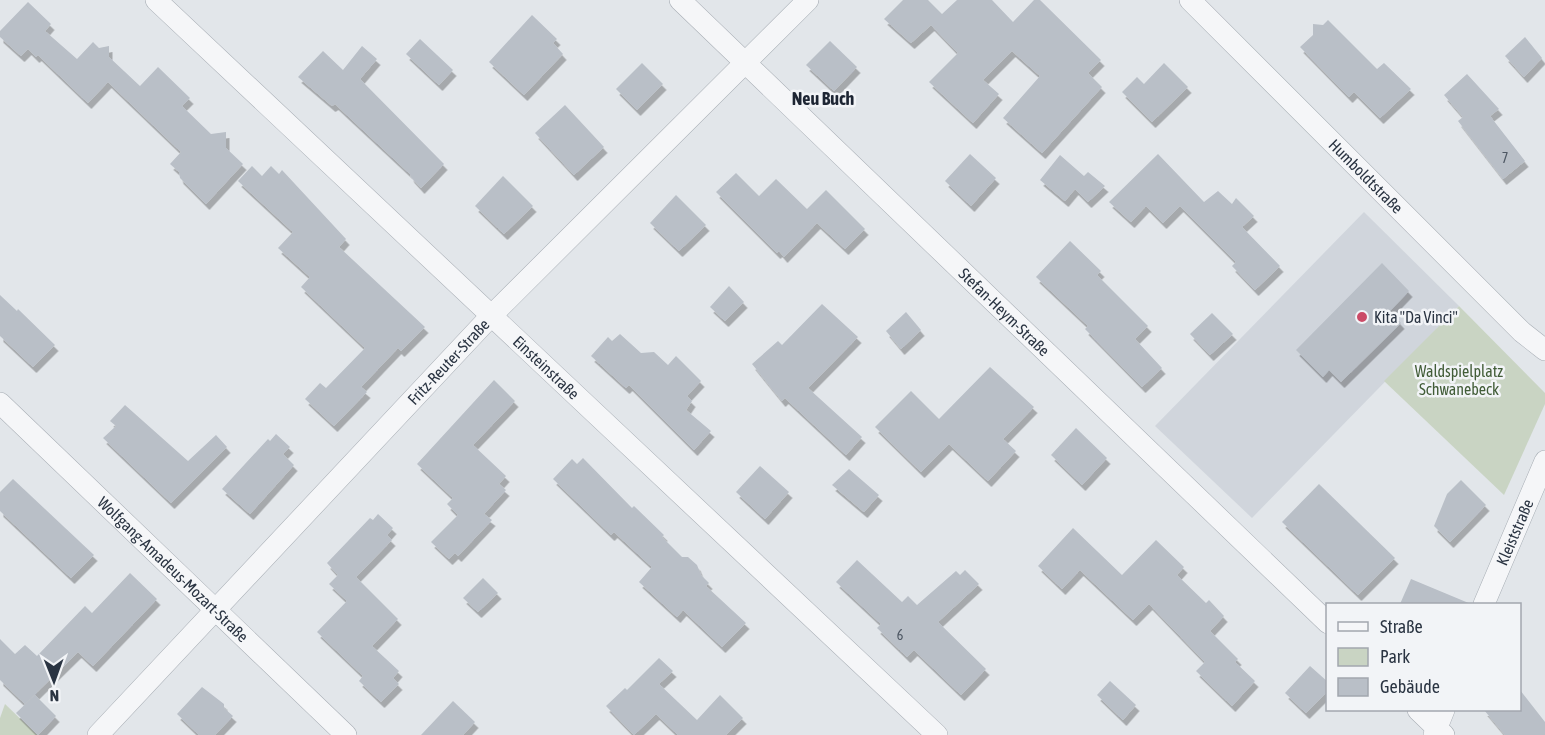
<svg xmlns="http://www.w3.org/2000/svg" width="1545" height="735" viewBox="0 0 1545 735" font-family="'Asap Condensed',sans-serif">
	<defs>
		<filter id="shadow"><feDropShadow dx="3.5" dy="6" stdDeviation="0" flood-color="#0004"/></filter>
	</defs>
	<rect width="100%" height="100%" fill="#e2e6ea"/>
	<polygon fill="#d0d5dc" points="1364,212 1459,306 1252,518 1155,426"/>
	<g fill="#c9d4c3">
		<polygon points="1459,306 1545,393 1545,404 1504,495 1384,381"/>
		<polygon points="5,704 37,735 0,735 0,718"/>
	</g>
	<g fill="#b9bfc7" filter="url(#shadow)">
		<polygon points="903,0 928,0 942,14 957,0 992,0 1013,22 1034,0 1040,0 1101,60 1088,73 1102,87 1042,153 1003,118 1040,76 1012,51 983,80 999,94 973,123 929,82 958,53 931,25 911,43 884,19"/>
		<polygon points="28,2 51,24 45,31 77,59 93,42 99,48 109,46 109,57 140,86 158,67 190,98 182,106 211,134 226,132 226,148 243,164 206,204 180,178 179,172 170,164 181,152 108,82 88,103 38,55 36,57 28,49 21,56 0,37 0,31"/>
		<polygon points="532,15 557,39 553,43 563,54 524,95 489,62"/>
		<polygon points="1328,20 1377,69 1384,63 1411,89 1380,118 1354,92 1349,97 1300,47 1313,35 1313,24 1323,25"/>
		<polygon points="1525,37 1542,58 1524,77 1505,56"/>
		<polygon points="420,39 453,70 439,85 406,54"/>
		<polygon points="830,41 857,67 834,91 806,65"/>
		<polygon points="362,46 377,59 360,79 444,164 421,188 411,177 410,174 335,104 332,106 298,77 323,51 343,70"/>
		<polygon points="642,63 663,84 637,110 616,89"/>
		<polygon points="1164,63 1188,87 1152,122 1122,92 1137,77 1144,84"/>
		<polygon points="1467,74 1499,109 1490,116 1525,161 1503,179 1458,121 1463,117 1444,95"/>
		<polygon points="565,105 604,147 574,175 535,133"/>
		<polygon points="970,154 996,178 971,206 945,181"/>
		<polygon points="1158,154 1204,202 1218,191 1232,204 1236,198 1254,216 1242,227 1280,266 1255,290 1232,266 1236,262 1180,206 1163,223 1146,206 1131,222 1109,202"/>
		<polygon points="1060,155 1084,176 1088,172 1105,186 1088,202 1075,189 1065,201 1040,180"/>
		<polygon points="252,166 262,176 271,166 279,174 282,170 346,239 339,247 425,327 401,351 398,348 361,387 367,392 334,426 305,399 320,383 326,388 365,348 301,287 310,277 278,248 293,232 238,181"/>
		<polygon points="736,173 759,196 776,179 807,209 826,190 865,229 845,249 817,223 784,257 779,251 777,253 716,192"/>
		<polygon points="503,176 533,206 504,234 475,206"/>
		<polygon points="676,195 706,225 679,251 650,223"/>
		<polygon points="1070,241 1101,271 1097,275 1148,326 1135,339 1162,368 1142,387 1085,329 1088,326 1036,277"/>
		<polygon points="1382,263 1409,291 1390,311 1401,323 1341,382 1329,370 1323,377 1296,350"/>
		<polygon points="729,286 744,302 725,321 710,307"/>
		<polygon points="0,295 17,311 18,309 55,345 33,367 0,336"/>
		<polygon points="822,304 858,337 808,388 862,437 846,455 785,398 782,401 752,364 778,341 782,345"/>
		<polygon points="906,312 921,330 901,349 886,331"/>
		<polygon points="1212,313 1233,334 1210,355 1190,334"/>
		<polygon points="620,334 641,353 654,352 668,365 676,356 701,381 687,396 692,401 686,410 711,431 694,450 629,385 626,388 591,356 608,337 612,341"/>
		<polygon points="990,367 1034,407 1003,439 1016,451 988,481 949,444 921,472 875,427 911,391 939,419"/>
		<polygon points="494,380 515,401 473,445 506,476 499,484 506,490 484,514 492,520 458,556 455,553 449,559 431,542 458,515 447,504 453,498 417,464"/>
		<polygon points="125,405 188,461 216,435 227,447 171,503 103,438 116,426 110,421"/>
		<polygon points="1076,428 1107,458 1082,485 1051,455"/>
		<polygon points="276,434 290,447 283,454 294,465 250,514 222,489 268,439 270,441"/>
		<polygon points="583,458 632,508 634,506 664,535 662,537 682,557 688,557 697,565 701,575 709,583 706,586 746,623 722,647 683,610 677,617 639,582 652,567 614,532 611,535 553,479 572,459 577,464"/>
		<polygon points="760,466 789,492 765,519 736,492"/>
		<polygon points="849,469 879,495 864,512 832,485"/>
		<polygon points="13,479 94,555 71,578 0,511 0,492"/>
		<polygon points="1461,480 1486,505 1450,542 1434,526 1447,494"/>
		<polygon points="1319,484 1395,558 1358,595 1282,522"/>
		<polygon points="378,514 393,528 387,535 392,540 356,577 398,619 372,646 399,671 393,678 399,684 381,702 359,681 363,676 317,632 347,601 329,584 338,575 327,563 370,518 373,520"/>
		<polygon points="1073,528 1122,575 1156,540 1184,567 1177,575 1206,603 1209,600 1224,616 1210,631 1238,659 1235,662 1255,681 1232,706 1196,671 1205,662 1149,604 1133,620 1080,570 1062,589 1038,566"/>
		<polygon points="857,560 902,602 908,596 917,605 956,571 960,575 965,570 979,584 938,622 986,669 961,695 914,650 907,657 877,628 881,624 836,582"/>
		<polygon points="130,573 157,599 93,666 78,652 25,704 0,680 0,639 15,654 25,645 37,656 85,606 92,613"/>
		<polygon points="483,578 498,593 478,612 463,598"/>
		<polygon points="1411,579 1471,604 1400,604"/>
		<polygon points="659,658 673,671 659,684 697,720 720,695 743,718 726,735 678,735 656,714 634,735 606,706 625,688 627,690"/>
		<polygon points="1310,666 1328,682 1328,691 1306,713 1285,693"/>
		<polygon points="1110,681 1136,705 1123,720 1097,695"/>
		<polygon points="202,687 224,704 224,708 233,716 215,735 199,735 177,714"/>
		<polygon points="1520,690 1545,722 1545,735 1505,735 1484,710 1520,710"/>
		<polygon points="35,695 56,716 38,735 16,713"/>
		<polygon points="453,701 475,722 463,735 421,735"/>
	</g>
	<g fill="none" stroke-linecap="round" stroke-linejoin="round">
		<defs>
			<g id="minor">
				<path id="s1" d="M156,0L937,735"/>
				<path id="s2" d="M680,0L1328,623"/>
				<path id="s3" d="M1190,0L1522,332L1545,350"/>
				<path id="s4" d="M0,403L346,735"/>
				<path id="s5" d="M1484,604L1545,461"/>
				<polyline points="1418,710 1444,735"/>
				<path id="s6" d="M98,735L490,317L808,0"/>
				<polyline points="1434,735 1444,710"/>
			</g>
		</defs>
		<use href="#minor" stroke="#a7adb4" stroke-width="22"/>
		<use href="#minor" stroke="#f5f6f8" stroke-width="21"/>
	</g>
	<circle fill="#cb4b67" stroke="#f2f4f7" stroke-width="2" cx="1362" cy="317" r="6"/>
	<g text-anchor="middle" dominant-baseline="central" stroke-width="5" stroke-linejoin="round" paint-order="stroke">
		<g font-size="14" fill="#4e5763">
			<text x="1505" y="158">7</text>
			<text x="900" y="635">6</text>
		</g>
		<g font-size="16" fill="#2a3442" stroke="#f2f4f7">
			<text stroke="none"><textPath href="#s3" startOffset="249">Humboldtstraße</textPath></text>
			<text stroke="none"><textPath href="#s2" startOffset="450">Stefan-Heym-Straße</textPath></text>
			<text stroke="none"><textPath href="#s6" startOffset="512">Fritz-Reuter-Straße</textPath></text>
			<text stroke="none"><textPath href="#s1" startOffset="536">Einsteinstraße</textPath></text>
			<text stroke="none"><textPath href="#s5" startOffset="78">Kleiststraße</textPath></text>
			<text stroke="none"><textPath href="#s4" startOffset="240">Wolfgang-Amadeus-Mozart-Straße</textPath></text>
		</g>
		<g font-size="16" fill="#2a3442" stroke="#f2f4f7" text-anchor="start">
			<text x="1374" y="317">Kita "Da Vinci"</text>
		</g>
		<g font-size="16" fill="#425d38" stroke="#f2f4f7">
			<text x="1459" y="371">Waldspielplatz<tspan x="1459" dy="18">Schwanebeck</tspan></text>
		</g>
		<g font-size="18" font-weight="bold" fill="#1d2533" stroke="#f2f4f7">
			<text x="823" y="98">Neu Buch</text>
		</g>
	</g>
	<rect x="1326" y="603" width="195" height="108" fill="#f2f4f7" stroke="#a2a7af" stroke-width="1.5"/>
	<rect x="1338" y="622" width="30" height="9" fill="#f5f6f8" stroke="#a2a7af" stroke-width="1.5"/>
	<text x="1380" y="633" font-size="18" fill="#2a3442">Straße</text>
	<rect x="1338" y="648" width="30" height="18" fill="#c9d4c3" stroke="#a2a7af" stroke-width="1.5"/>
	<text x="1380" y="663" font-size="18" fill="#2a3442">Park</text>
	<rect x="1338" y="678" width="30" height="18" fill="#b9bfc7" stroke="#a2a7af" stroke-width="1.5"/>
	<text x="1380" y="693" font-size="18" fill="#2a3442">Gebäude</text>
	<g transform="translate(54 681) rotate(179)" stroke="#f2f4f7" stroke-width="4.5" paint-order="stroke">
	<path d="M0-4.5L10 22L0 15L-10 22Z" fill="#2a3442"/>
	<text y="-9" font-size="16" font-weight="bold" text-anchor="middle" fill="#2a3442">N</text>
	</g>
</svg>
